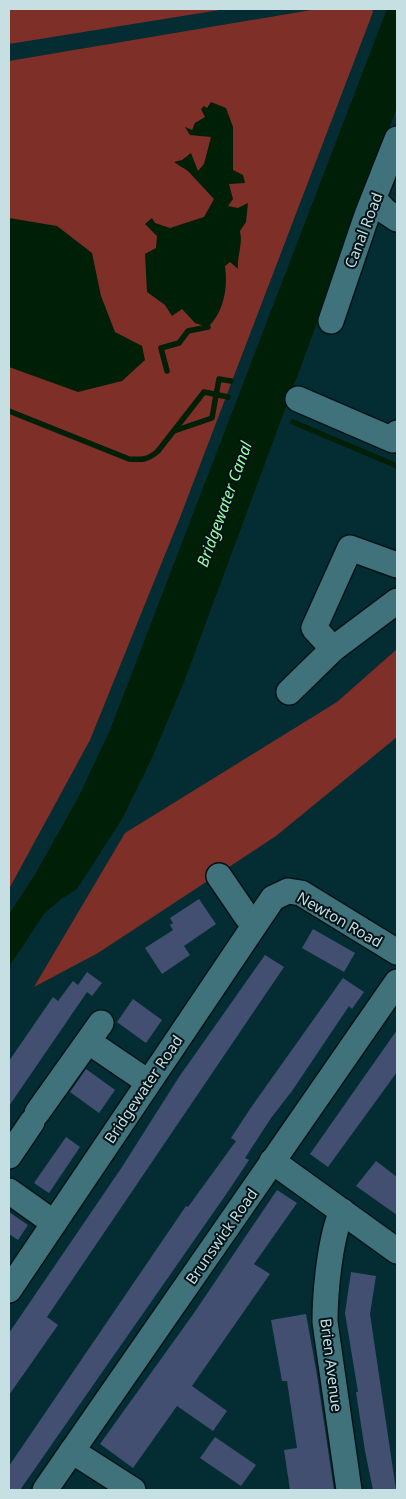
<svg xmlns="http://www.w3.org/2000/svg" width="406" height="1499" viewBox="0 0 406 1499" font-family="'Noto Sans',sans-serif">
	<rect width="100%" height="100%" fill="#032d33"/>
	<g fill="#7e2f27">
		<polygon points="9,9 226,9 9,44"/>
		<polygon points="317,9 372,9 373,12 179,520 90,740 9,889 9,61"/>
		<polygon points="397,649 397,737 276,836 98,953 34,987 125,833 337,702"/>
	</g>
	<g fill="#001f07">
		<polygon points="387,9 397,9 397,107 184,682 152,758 122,819 77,889 61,899 44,914 9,967 9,914 34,876 78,798 110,730"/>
		<path d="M211,102L226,108L233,127V170L243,175L245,183L229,184L233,199L228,206L238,208L248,203L246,222L240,231C243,246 237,254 238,269L230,262L225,266C228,288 224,312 208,327L195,323L182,309L172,316L165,305L147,292L145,254L156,248L157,236L145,224L152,218L155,223L170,228L204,217L214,199L188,171L174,162L182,160L191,153L198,171L204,164L211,137L190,135L185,127L192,130L195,123L205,117L201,109L204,106L207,108Z"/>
		<polygon points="9,218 57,226 92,253 101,296 115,332 142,346 145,360 122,381 78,392 9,367"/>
	</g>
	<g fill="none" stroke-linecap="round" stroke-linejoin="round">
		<g stroke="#001f07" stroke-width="5.5">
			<polyline points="167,371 161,348 179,343 188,331 208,327"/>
			<path d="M9,411L129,459C142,460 148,460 158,451L204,392L228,397"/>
			<polyline points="293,422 397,466"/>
			<polyline points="174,431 212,418 219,379 231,381"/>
		</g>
	</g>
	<g fill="#434f70">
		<polygon points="199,899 216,924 184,946 190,955 162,974 145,948 173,930 170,925 173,923 170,918"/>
		<polygon points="313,929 355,953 344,972 302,948"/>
		<polygon points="265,955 284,967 47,1317 58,1325 9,1395 9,1333 122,1167 179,1077"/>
		<polygon points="87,972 102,983 92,996 87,992 9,1106 9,1061 53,997 58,1001 73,981 78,985"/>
		<polygon points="343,978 364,992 352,1009 349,1006 292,1091 271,1118 245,1158 249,1160 227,1193 20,1490 9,1490 9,1466 186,1206 188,1207 236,1141 231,1138 250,1109"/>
		<polygon points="133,999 162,1020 146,1043 117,1022"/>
		<polygon points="397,1030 397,1072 328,1167 310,1154"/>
		<polygon points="86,1069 115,1090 99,1113 70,1092"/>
		<polygon points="66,1137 80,1147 49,1193 34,1183"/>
		<polygon points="376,1161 397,1177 397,1215 356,1186"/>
		<polygon points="277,1190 297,1203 254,1264 270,1274 192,1386 227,1411 213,1431 177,1406 133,1468 100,1444 194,1313"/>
		<polygon points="9,1212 28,1225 18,1240 9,1234"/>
		<polygon points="351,1272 376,1276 370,1314 396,1490 373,1490 365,1451 356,1392 358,1392 345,1313"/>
		<polygon points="306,1314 317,1375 334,1490 290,1490 284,1450 297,1448 287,1381 282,1381 271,1320"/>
		<polygon points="215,1437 256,1465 241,1486 200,1458"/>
	</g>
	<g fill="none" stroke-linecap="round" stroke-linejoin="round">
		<defs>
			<g id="minor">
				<polyline points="375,200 385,211 397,219"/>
				<polyline points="331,321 367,215 397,139"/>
				<polyline points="298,399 393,440 397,433"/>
				<polyline points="333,649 397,601"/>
				<polyline points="289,692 333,649 314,628 350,548 397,565"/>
				<polyline points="219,876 247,917 254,923"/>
				<polyline points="89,1042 148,1082"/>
				<polyline points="37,1113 101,1023"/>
				<polyline points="9,1156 32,1122"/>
				<polyline points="272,1161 397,1251"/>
				<polyline points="9,1191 54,1223"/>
				<path d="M342,1211C330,1238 325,1292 325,1322L349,1490"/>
				<polyline points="9,1290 273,898 288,891 301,893 397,952"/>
				<polyline points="72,1451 133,1490"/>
				<polyline points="45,1490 397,982"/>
			</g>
		</defs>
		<use href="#minor" stroke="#001418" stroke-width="28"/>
		<use href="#minor" stroke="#3f727a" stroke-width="25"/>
	</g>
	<g text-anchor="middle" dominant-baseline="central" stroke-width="4" stroke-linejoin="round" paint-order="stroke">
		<g font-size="15" fill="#c5dfe3" stroke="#011316">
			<text transform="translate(363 230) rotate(-69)">Canal Road</text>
			<text transform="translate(340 919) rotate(30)">Newton Road</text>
			<text transform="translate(143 1089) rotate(-56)">Bridgewater Road</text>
			<text transform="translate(221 1236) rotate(-55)">Brunswick Road</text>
			<text transform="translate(332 1365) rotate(83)">Brien Avenue</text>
		</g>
		<g font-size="16" font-style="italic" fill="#9afca9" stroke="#011316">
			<text transform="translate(224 504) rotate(-70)">Bridgewater Canal</text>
		</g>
	</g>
	<rect width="406" height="1499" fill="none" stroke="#c5dfe3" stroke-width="20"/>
</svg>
